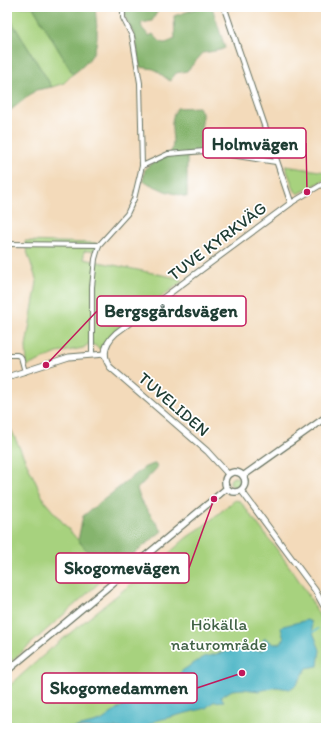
<svg xmlns="http://www.w3.org/2000/svg" width="333" height="735" viewBox="0 0 333 735" font-family="Itim,sans-serif">
	<rect width="100%" height="100%" fill="#fff"/>
	<filter id="ink" filterUnits="userSpaceOnUse"><feTurbulence type="fractalNoise" baseFrequency=".025" numOctaves="2"/><feDisplacementMap in="SourceGraphic" scale="8" xChannelSelector="R" yChannelSelector="G"/><feConvolveMatrix kernelMatrix="1 2 1 2 8 2 1 2 1" color-interpolation-filters="sRGB"/></filter>
	<filter id="wash" filterUnits="userSpaceOnUse"><feTurbulence type="fractalNoise" baseFrequency=".012" numOctaves="4" result="noise"/><feDisplacementMap in="SourceGraphic" scale="16" xChannelSelector="R" yChannelSelector="G"/><feGaussianBlur stdDeviation="0.9" result="paint"/><feColorMatrix in="noise" values="0 0 0 0 0 0 0 0 0 0 0 0 0 0 0 0 0 1.4 0 .05"/><feComposite in="paint" operator="in"/></filter>
	<g filter="url(#wash)">
		<rect width="100%" height="100%" fill="#f3daba"/>
		<g fill="#a7d27e" stroke="#638859">
			<polygon points="7,7 33,7 73,74 64,83 52,87 7,14"/>
			<polygon points="285,166 326,172 326,179 298,194 295,191"/>
			<polygon points="25,241 96,243 95,251 84,251 84,259 177,278 183,281 113,332 101,349 90,343 83,348 57,353 27,366 26,346 37,282 25,245"/>
			<polygon points="7,421 45,502 108,575 7,665"/>
			<circle cx="235" cy="482" r="5"/>
			<path d="M235,500L240,501C262,531 322,602 326,637C329,666 326,698 326,728H7V688L54,646L167,555L186,538L206,524Z"/>
		</g>
		<g fill="#85b46d" stroke="#527850">
			<path d="M33,7H95C98,40 102,53 73,74Z"/>
			<path d="M125,7H160L152,21L141,23L142,28L149,36L153,34C163,45 162,45 175,39L174,16L201,7H212L225,48L220,50L203,53L187,71L176,73L170,81L154,69L140,67L135,37L126,19Z"/>
			<polygon points="7,14 52,87 36,90 7,113"/>
			<path d="M199,107L202,113V123L200,132L202,143L200,155L187,157V197L165,191L143,181L145,169L156,160L169,156C179,138 165,127 177,108Z"/>
			<polygon points="154,464 156,464 157,468 137,489 141,501 162,531 108,575 78,540 83,516 145,467"/>
		</g>
		<polygon fill="#47b3c4" stroke="#33787c" points="307,620 311,622 313,632 320,650 318,666 307,668 297,684 290,689 276,687 259,691 243,689 232,690 221,697 224,701 213,702 206,708 155,721 142,728 73,728 101,721 129,701 172,681 183,670 204,657 241,648 262,651 263,640 265,638 274,644 281,643 284,639 281,628 283,626"/>
		<g fill="none" stroke-linecap="round" stroke-linejoin="round">
			<polyline stroke="#47b3c4" stroke-width="1.5" points="311,633 318,629"/>
		</g>
	</g>
	<g filter="url(#ink)">
		<g fill="none" stroke-linecap="round" stroke-linejoin="round">
			<defs>
				<g id="minor">
					<polyline points="142,166 168,154 204,151 276,162"/>
					<polyline points="291,203 326,182"/>
					<polyline points="7,244 99,245"/>
					<polyline points="7,280 7,294"/>
					<polyline points="92,354 92,287 95,259 99,245 127,214 134,199 142,166 140,83 132,36 123,18 123,7"/>
					<polyline points="7,355 17,355 21,357 25,372"/>
				</g>
				<g id="tertiary">
					<path d="M224,7L291,203L116,333C105,343 101,354 110,367L207,451L228,474"/>
					<polyline points="7,377 69,357 105,354"/>
					<polyline points="241,490 315,590 326,610"/>
				</g>
				<g id="secondary">
					<circle cx="235" cy="482" r="10"/>
					<polyline points="243,476 326,417"/>
					<polyline points="7,671 227,488"/>
				</g>
			</defs>
			<use href="#minor" stroke="#697463" stroke-width="6"/>
			<use href="#tertiary" stroke="#697463" stroke-width="7"/>
			<use href="#secondary" stroke="#697463" stroke-width="8"/>
			<use href="#minor" stroke="#fff" stroke-width="4"/>
			<use href="#tertiary" stroke="#fff" stroke-width="5"/>
			<use href="#secondary" stroke="#fff" stroke-width="5.5"/>
		</g>
	</g>
	<g text-anchor="middle" dominant-baseline="central" stroke-width="3.5" stroke-linejoin="round" paint-order="stroke">
		<g font-size="17" fill="#1f3d34" stroke="#fff">
			<text transform="translate(217 241) rotate(-37)">TUVE KYRKVÄG</text>
			<text transform="translate(174 404) rotate(41)">TUVELIDEN</text>
		</g>
		<g font-size="17" fill="#416246" stroke="#fff">
			<text x="219" y="624">Hökälla<tspan x="219" dy="20">naturområde</tspan></text>
		</g>
	</g>
	<path fill="none" stroke="#c2185b" stroke-width="1.5" d="M307 192L306 143M46 365L97 311M214 499L189 568M242 673L197 688"/>
	<g fill="#c2185b" stroke="#fff" stroke-width="1.5">
		<circle cx="307" cy="192" r="4"/>
		<circle cx="46" cy="365" r="4"/>
		<circle cx="214" cy="499" r="4"/>
		<circle cx="242" cy="673" r="4"/>
	</g>
	<g fill="#fff" stroke="#c2185b" stroke-width="1.5">
		<rect x="203" y="128" width="103" height="30" rx="4"/>
		<rect x="97" y="296" width="149" height="30" rx="4"/>
		<rect x="56" y="553" width="133" height="30" rx="4"/>
		<rect x="42" y="673" width="155" height="30" rx="4"/>
	</g>
	<g font-size="18" text-anchor="middle" font-weight="bold" fill="#1f3d34">
		<text x="255" y="150">Holmvägen</text>
		<text x="171" y="317">Bergsgårdsvägen</text>
		<text x="122" y="574">Skogomevägen</text>
		<text x="119" y="694">Skogomedammen</text>
	</g>
	<rect width="333" height="735" fill="none" stroke="#fff" stroke-width="24"/>
</svg>
